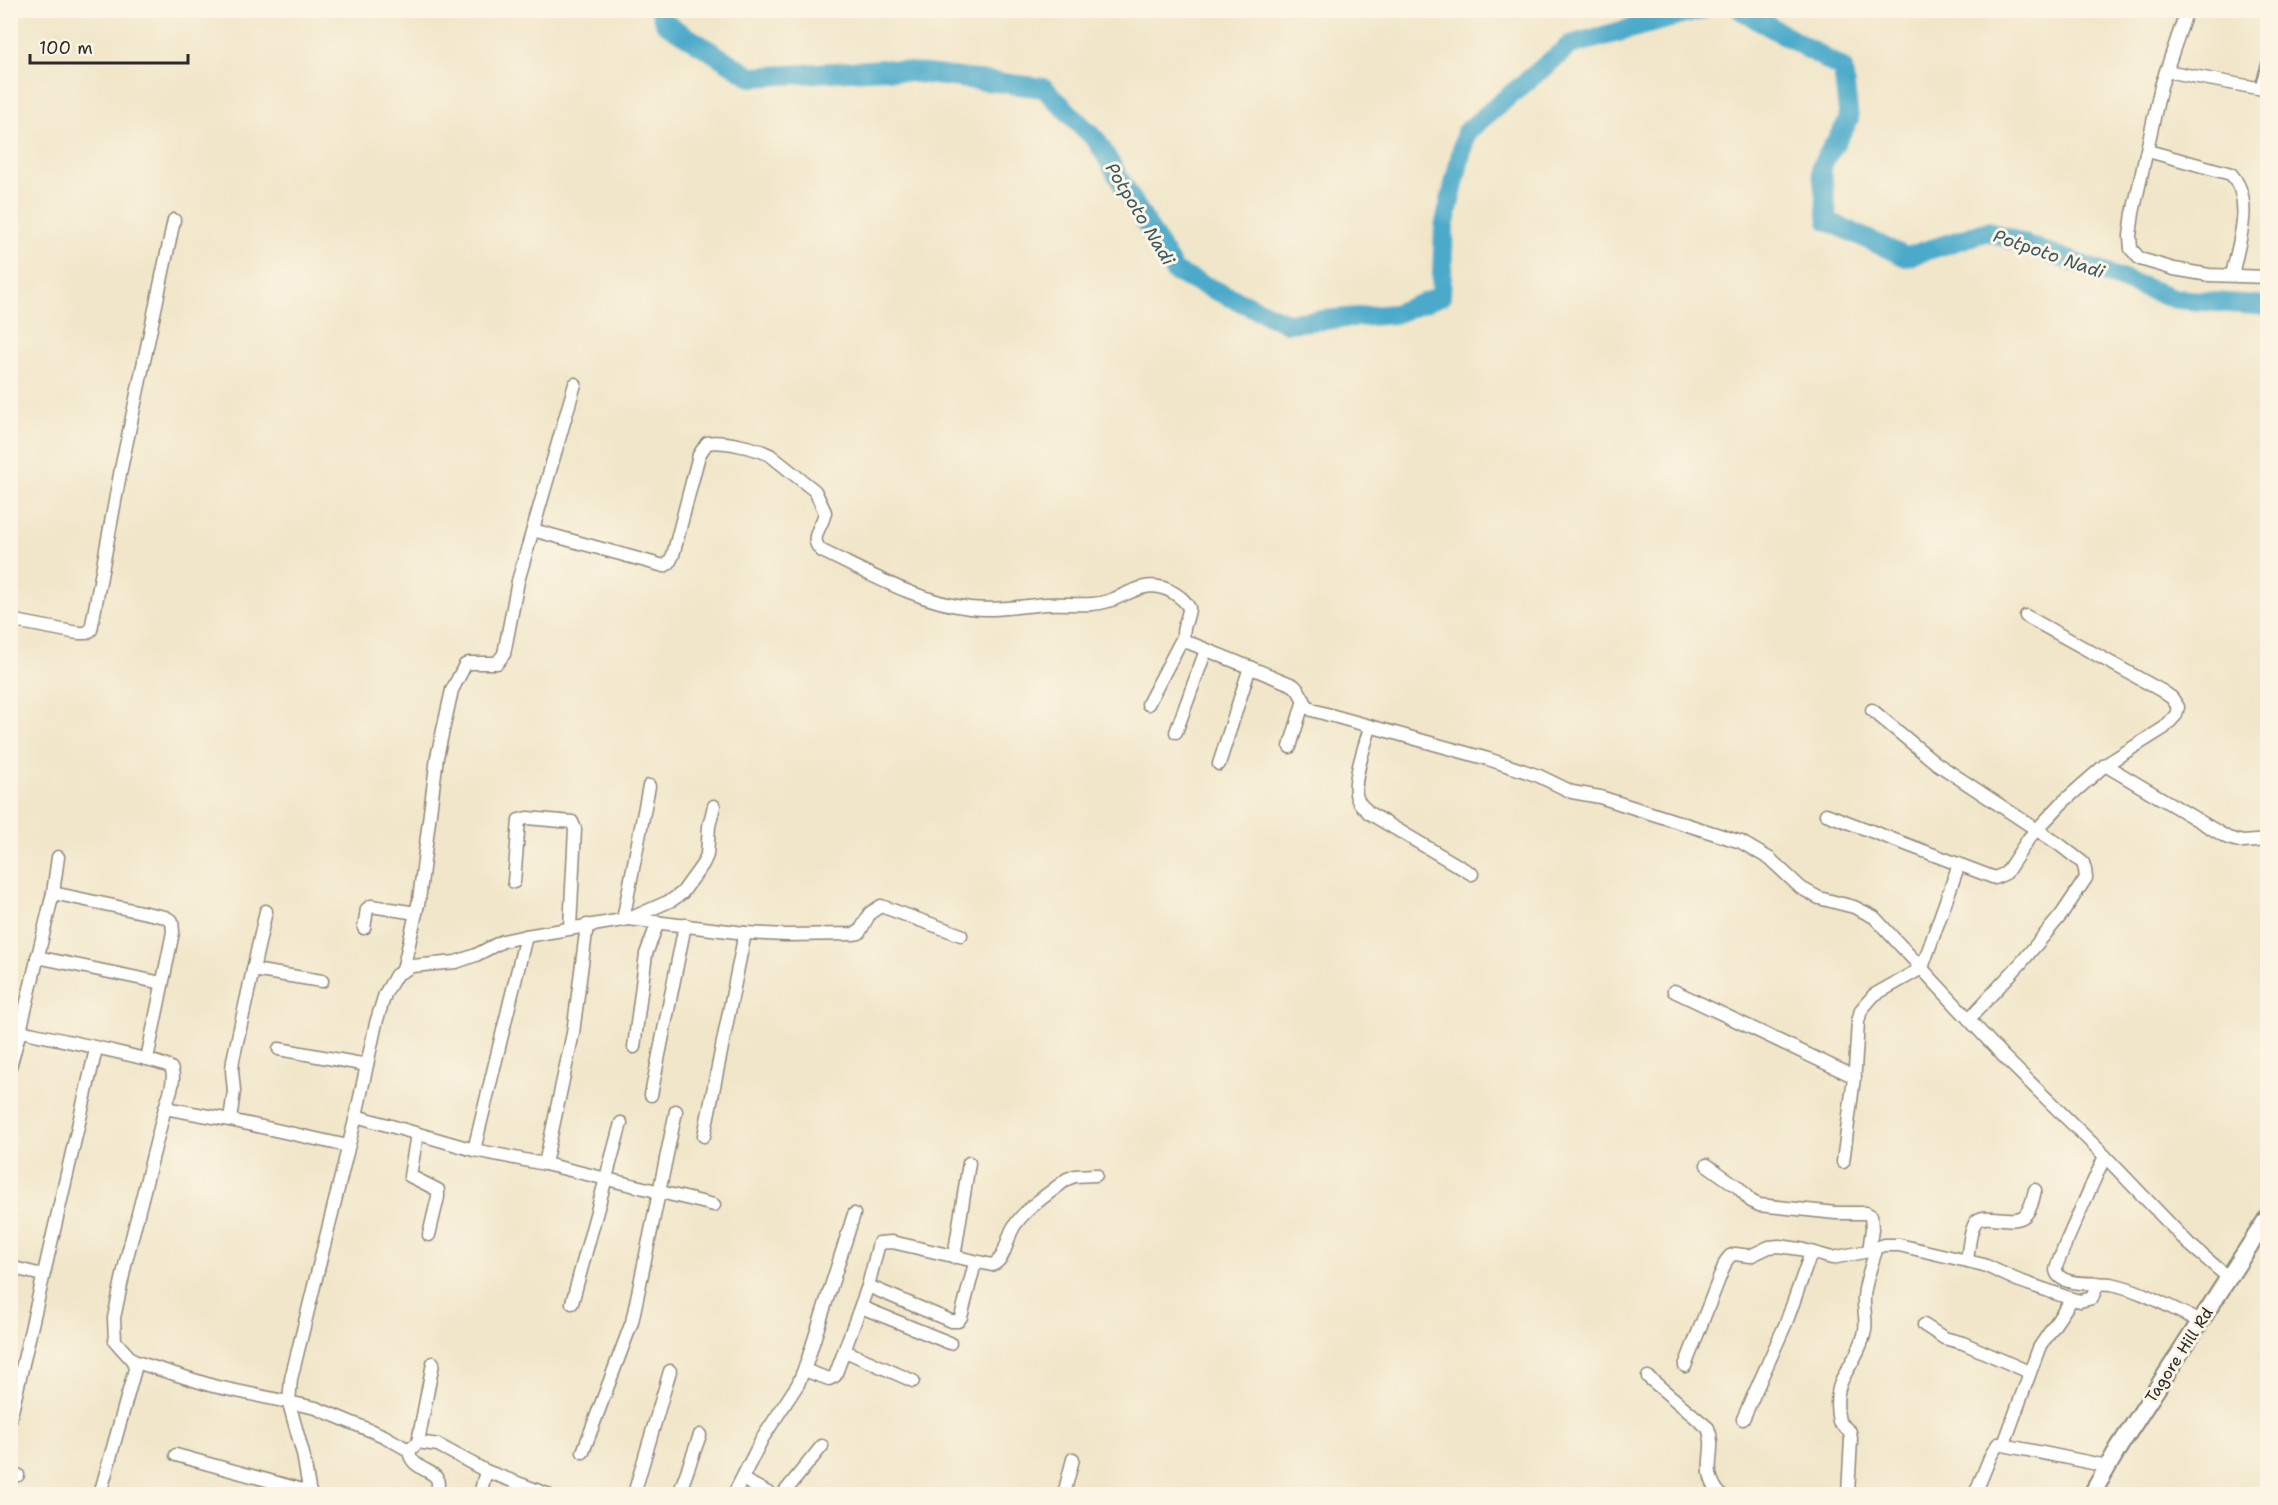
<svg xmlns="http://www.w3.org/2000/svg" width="2278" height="1505" viewBox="0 0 2278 1505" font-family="'Shantell Sans',sans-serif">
	<rect width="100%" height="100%" fill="#fcf5e5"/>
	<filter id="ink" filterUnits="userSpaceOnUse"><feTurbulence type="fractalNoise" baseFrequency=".0167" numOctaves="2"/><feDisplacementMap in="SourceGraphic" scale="12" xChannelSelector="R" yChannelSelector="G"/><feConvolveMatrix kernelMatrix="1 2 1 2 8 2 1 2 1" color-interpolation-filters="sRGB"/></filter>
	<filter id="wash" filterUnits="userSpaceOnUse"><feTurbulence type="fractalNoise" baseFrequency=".008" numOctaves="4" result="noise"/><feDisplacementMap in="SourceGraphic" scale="24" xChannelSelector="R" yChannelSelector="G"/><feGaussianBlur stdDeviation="1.35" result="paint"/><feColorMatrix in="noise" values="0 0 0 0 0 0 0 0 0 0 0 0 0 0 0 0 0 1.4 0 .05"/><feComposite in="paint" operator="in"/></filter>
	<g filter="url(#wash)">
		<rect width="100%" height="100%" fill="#f1e6c9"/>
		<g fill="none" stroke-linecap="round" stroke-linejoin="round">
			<g stroke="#4caaca" stroke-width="20">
				<polyline points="660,10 665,23 752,77 884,69 1044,88 1097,141 1175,272 1287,323 1394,314 1441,296 1444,227 1466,132 1570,45 1700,10"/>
				<polyline points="1741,10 1843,69 1849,120 1821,166 1828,221 1906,257 1988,231 2176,299 2268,306"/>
			</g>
		</g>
	</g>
	<g filter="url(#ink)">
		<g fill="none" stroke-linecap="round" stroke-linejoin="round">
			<defs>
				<g id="street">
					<polyline points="2187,10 2161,86 2133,213 2130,236 2131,249 2140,259 2174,269 2209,275 2268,277"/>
					<polyline points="2166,71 2268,90"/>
					<polyline points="2261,88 2268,65"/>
					<path d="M2148,151L2231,174C2255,200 2238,245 2232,275"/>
					<path d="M533,530L664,566L669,563L673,555L699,455L707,443C722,440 756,448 770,455L815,491L825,512C823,527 807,538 822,551C869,573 917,602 970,608C996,611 1021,606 1047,604C1062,603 1077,605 1092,604C1124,603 1142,573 1174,593C1180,597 1186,601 1189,608C1189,619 1179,631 1185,641L1293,685C1303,692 1302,704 1312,710L1488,759L1539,776L1572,792L1600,797L1741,842L1770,859L1801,888L1819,898L1854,907L1874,917L2003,1056L2098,1149L2188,1243L2229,1278"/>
					<polyline points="10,620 78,633 86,633 91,630 121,469 174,220"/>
					<polyline points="1148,704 1183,637"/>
					<polyline points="1872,710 1936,763 2060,845 2083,863 2085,870 2086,878 2062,914 2021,963 1969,1019"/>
					<path d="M1370,727C1366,743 1351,783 1357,798C1359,804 1365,808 1369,813L1472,874"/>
					<polyline points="1176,732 1206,650"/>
					<polyline points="1290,747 1304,700"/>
					<polyline points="1219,764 1250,667"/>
					<polyline points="2105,765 2228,838 2243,842 2268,840"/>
					<polyline points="1826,814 1995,878 2006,873 2029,838 2063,802 2105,765 2164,728 2176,715 2178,707 2172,698 2162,691 2026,616"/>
					<polyline points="514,882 519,820 527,818 572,822 575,829 570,928"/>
					<polyline points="53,893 165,917 172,921 173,932 147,1059"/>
					<polyline points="629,919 745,933 786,935 853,934 859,933 870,913 881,906 961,935"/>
					<polyline points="623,920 649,786"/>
					<polyline points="364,928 367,909 371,906 416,913"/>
					<polyline points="526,936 629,919 672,900 682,893 703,864 707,855 709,826 714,806"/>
					<polyline points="37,957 162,983"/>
					<polyline points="253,970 322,981"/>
					<polyline points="403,970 419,900 437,757 452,690 465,665 469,663 497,663 504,654 518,581 575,384"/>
					<polyline points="1674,991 1855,1077"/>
					<polyline points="20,1031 53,893 58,857"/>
					<polyline points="634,1047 646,954 658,922"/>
					<polyline points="279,1049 367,1065"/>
					<path d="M10,1067L20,1031C38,1035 166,1061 171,1068C177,1079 168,1098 165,1108"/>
					<polyline points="651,1095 685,925"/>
					<polyline points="230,1120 234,1091 232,1070 233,1060 266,911"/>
					<polyline points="417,1134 410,1176 438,1190 438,1197 429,1235"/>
					<polyline points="704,1136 745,933"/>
					<polyline points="474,1150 545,1164 714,1205"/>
					<path d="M2105,1156C2099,1170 2055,1264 2056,1270C2059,1288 2098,1282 2111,1284C2142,1290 2172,1309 2200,1321"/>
					<polyline points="1843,1162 1855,1070 1858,1022 1861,1010 1874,995 1922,968 1959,864"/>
					<polyline points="545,1164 573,1033 587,925"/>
					<polyline points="1707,1165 1738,1187 1751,1201 1759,1205 1836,1213 1866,1213 1871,1216 1872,1229 1869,1251"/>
					<polyline points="954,1257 969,1163"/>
					<path d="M1967,1260C1969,1249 1969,1233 1975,1223C1983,1210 2011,1226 2024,1216C2031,1210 2033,1199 2035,1190"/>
					<polyline points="10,1267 42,1275"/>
					<polyline points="868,1286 951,1321 958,1321 961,1317 975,1263"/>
					<polyline points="572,1303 621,1123"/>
					<polyline points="861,1307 950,1343"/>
					<polyline points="1924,1325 1944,1338 1963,1343 2029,1372"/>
					<polyline points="845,1351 913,1381"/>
					<polyline points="133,1361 213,1386 316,1408 384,1436 405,1448 412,1448 418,1442 438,1445 486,1471 547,1494"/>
					<polyline points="1685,1366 1726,1261 1730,1256 1735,1254 1750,1256 1769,1247 1779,1246 1800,1249 1832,1258 1869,1251 1884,1245 1899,1245 1984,1265 2017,1280 2072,1299 2080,1301 2092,1298 2098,1283"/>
					<path d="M804,1370L829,1379L835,1376L868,1286L879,1243L892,1242L992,1265C1005,1260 1006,1242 1012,1230C1023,1209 1049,1194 1067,1179L1075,1176L1096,1175"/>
					<path d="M1648,1377L1708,1428C1718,1452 1699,1469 1720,1494"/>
					<polyline points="1743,1419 1786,1323 1811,1253"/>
					<polyline points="10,1420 96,1049"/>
					<polyline points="418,1442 433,1363"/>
					<polyline points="2004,1444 2039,1348 2072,1299"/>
					<path d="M408,1448C409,1453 411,1459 414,1462C427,1475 444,1471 436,1494"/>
					<polyline points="583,1452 632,1322 676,1111"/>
					<polyline points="176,1455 310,1492"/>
					<polyline points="10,1473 18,1475"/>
					<polyline points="742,1479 770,1494"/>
					<polyline points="100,1494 135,1369 133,1361 115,1341 114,1318 126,1261 165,1108 230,1120 348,1146"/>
					<polyline points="310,1494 303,1454 289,1403 291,1379 356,1116 376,1023 385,994 396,975 412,966 456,962 476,955 503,941 526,936 474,1150 356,1116"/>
					<polyline points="480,1494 486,1471"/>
					<polyline points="634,1494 670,1371"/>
					<polyline points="679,1494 700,1435"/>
					<polyline points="734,1494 762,1439 798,1384 807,1362 854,1214"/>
					<polyline points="783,1494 822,1446"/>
					<polyline points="1064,1494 1073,1459"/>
					<path d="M1848,1494L1851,1439L1850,1432L1839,1422C1830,1376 1854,1372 1864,1335C1868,1322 1863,1310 1864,1297C1865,1281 1872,1264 1877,1247"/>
					<polyline points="1975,1494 1991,1455 1998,1444 2107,1466"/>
				</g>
				<polyline id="secondary" points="2092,1494 2119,1447 2268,1217"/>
			</defs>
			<use href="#street" stroke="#8e887a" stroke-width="15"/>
			<use href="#secondary" stroke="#8e887a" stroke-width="20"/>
			<use href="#street" stroke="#fff" stroke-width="12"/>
			<use href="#secondary" stroke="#fff" stroke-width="16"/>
		</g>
	</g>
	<g text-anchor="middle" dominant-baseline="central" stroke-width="6" stroke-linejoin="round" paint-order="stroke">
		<g font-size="16" fill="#2b2b2b" stroke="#fcf5e5">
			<text transform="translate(2179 1355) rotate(-57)">Tagore Hill Rd</text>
		</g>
		<g font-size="18" font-style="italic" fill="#375763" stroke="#fcf5e5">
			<text transform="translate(1140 214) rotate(59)">Potpoto Nadi</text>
			<text transform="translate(2049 254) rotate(19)">Potpoto Nadi</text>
		</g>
	</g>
	<rect width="2278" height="1505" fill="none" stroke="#fcf5e5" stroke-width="36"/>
	<path d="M30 54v9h158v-9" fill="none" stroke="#2b2b2b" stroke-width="3"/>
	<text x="39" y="54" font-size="18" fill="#2b2b2b" stroke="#fcf5e5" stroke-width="4.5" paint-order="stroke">100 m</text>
</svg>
